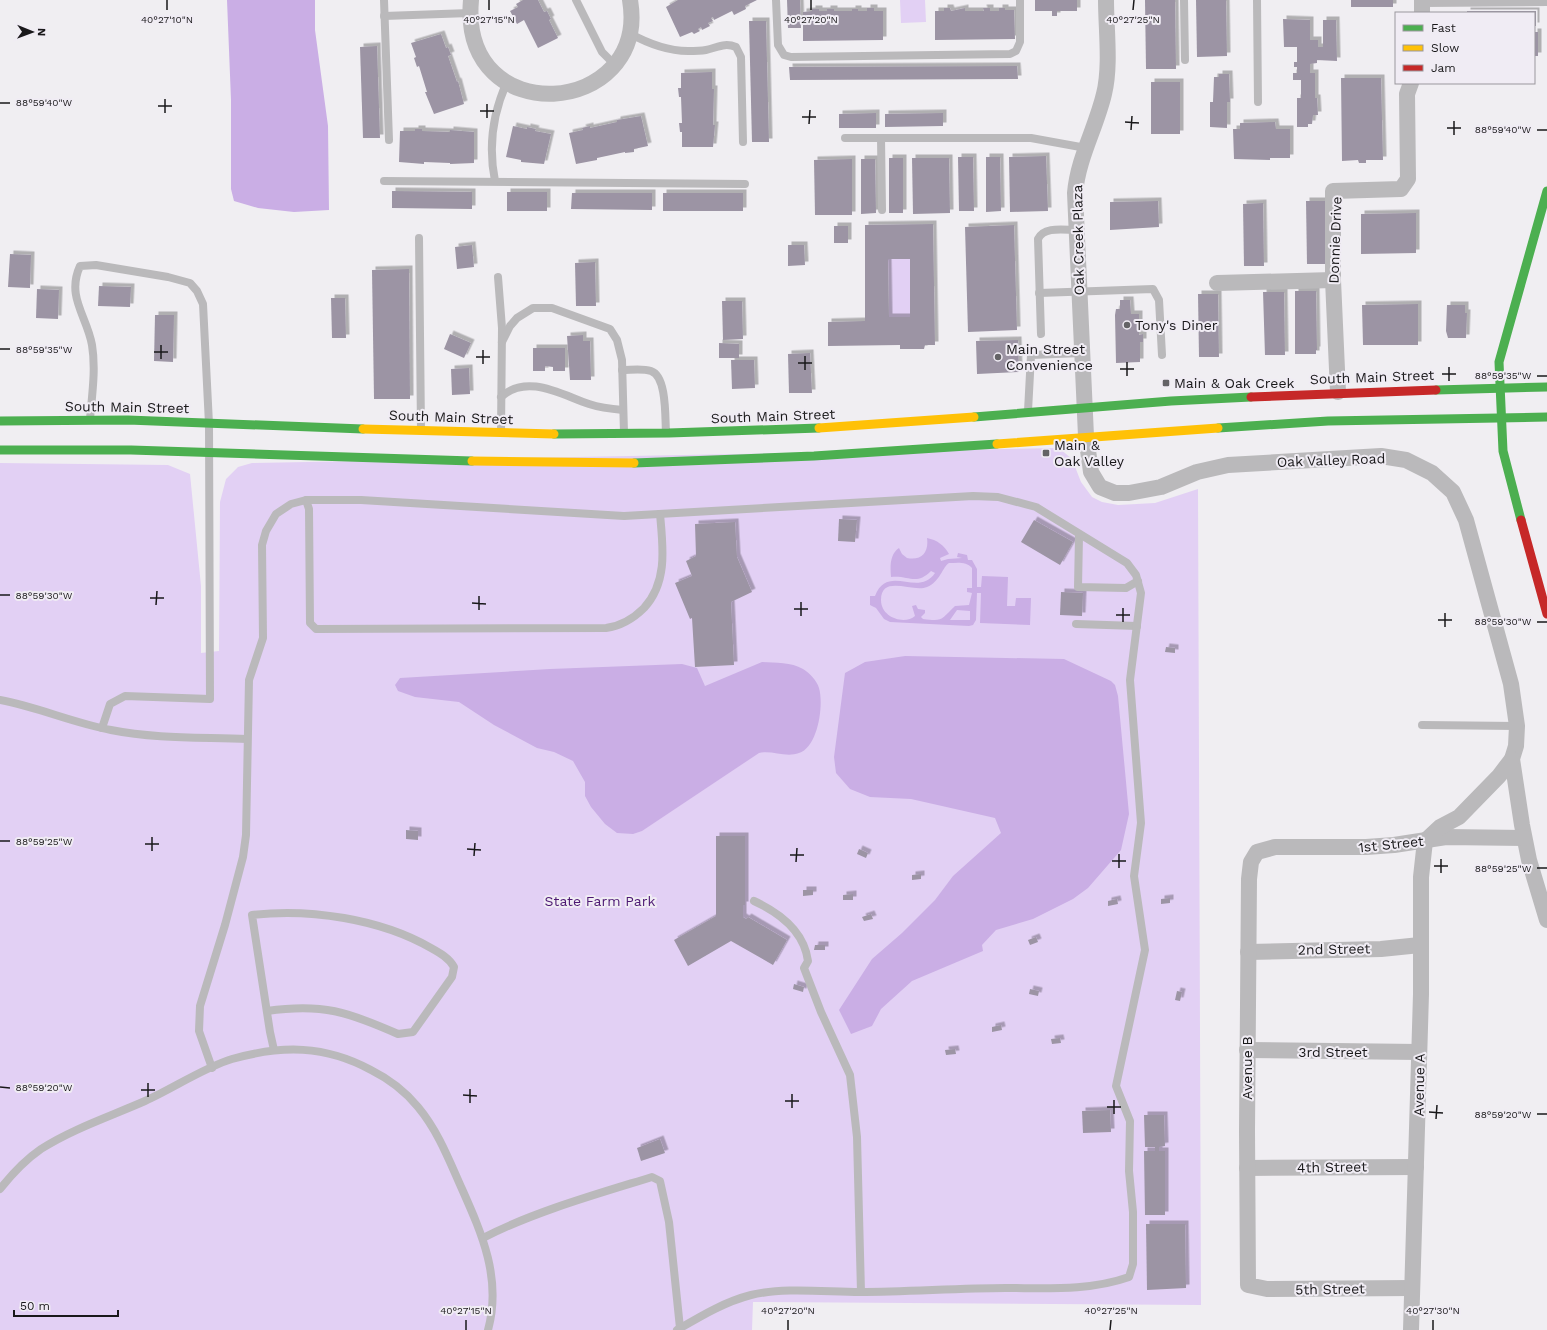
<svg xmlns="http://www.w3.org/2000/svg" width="1547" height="1330" viewBox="0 0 1547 1330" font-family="'Work Sans',sans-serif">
	<defs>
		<filter id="shadow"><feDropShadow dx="3.5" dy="-3.5" stdDeviation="0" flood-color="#0004"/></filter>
	</defs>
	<rect width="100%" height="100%" fill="#f0eef2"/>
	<g fill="#e2d0f4">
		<polygon points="900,0 925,0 926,22 901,23"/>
		<polygon points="888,259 910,259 910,317 889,317"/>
		<polygon points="1059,448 1072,459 1081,482 1092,497 1102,502 1118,505 1155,503 1198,489 1201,1305 753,1302 752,1330 0,1330 0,463 168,465 190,474 201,586 201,653 219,651 220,502 226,479 238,467 252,463"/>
	</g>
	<g fill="#caaee5" fill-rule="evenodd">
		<polygon points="227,0 315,0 315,30 328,126 329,210 294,212 258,208 234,201 231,189 231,100"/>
		<path d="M927,538C937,540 944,545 949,554L940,558L941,561L948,559L962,558L957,557L958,553L967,555L968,560H972L977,569V587H981L982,576L1008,577L1007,606H1015L1016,598H1031L1030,625L980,623L981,593H977L976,620L973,625L969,626L890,622L884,619L876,608L870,605V596H875C888,563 918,598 935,573L931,571C916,586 909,575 891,577C890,566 890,554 899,548L902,554L907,558C922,561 929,552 927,538ZM949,563C957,563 966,561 972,568V588H967V592L972,593L969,605L955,606C941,619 944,622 923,619L921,617L925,613V610L918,609L916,605L912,606L915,616C905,625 881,618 881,600C881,574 913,593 927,587C940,582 943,566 949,563ZM957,610L970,611V620H950Z"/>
		<polygon points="905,656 1064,659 1111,681 1115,685 1118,696 1129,814 1121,850 1088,888 1073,899 1033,919 996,930 982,945 983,951 912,981 881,1009 872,1026 851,1034 839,1010 872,959 902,933 935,900 953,876 1001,833 995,818 911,799 870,797 850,789 836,773 834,757 845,673 865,662"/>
		<path d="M762,662C776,663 791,662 803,669C810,673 817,681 819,688C824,705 818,747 799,753C786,758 772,750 759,753L642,831L633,834L617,833L605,824L591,807L585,796V782L573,761L554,752L537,748L494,725L459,702L415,697L398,691L395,685L400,678L550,669L682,664L697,668L705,686Z"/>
	</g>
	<g fill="#9c94a4" fill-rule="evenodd" filter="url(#shadow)">
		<polygon points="523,0 538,0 544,12 547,11 551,19 549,20 558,38 538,48 524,20 517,24 510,11 518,7 516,4"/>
		<polygon points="678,0 757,0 745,6 746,9 734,15 732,11 714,20 713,17 711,18 713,21 708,23 710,26 702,30 701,27 698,29 700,31 694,34 692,32 680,37 666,7"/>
		<polygon points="787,0 800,0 801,28 788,28"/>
		<polygon points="1035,0 1077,0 1077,11 1057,11 1057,16 1052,16 1052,11 1035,11"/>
		<polygon points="1145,0 1175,0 1176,69 1146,69"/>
		<polygon points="1196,0 1226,0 1227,56 1197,57"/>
		<rect x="1351" y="0" width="42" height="7"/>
		<polygon points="867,8 874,8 874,11 883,11 883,40 803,41 803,12 812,11 812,9 819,9 819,11 827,11 827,9 834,9 834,11 852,11 852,9 858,9 858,11 867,11"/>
		<polygon points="944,8 950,8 951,11 965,8 965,11 984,11 983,8 990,8 990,11 999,11 999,8 1005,8 1005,10 1014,10 1015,39 935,40 935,11 944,11"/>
		<polygon points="1467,11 1536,11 1536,26 1534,26 1534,13 1467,13"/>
		<polygon points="1283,19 1310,20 1310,40 1318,40 1318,47 1323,47 1323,20 1336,20 1337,61 1317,60 1317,63 1310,64 1310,73 1315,73 1315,98 1317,98 1318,115 1313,115 1312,124 1308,124 1308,127 1297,127 1297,98 1301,98 1301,80 1293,80 1293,73 1297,73 1297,67 1294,67 1294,62 1297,62 1297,47 1284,47"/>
		<polygon points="749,21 766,21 769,142 752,142"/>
		<rect x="1534" y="32" width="4" height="24"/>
		<polygon points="441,34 446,48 448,47 451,55 448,56 457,82 458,81 464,104 434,114 425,92 427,92 419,66 417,67 414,58 416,57 411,43"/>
		<polygon points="377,46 380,138 363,138 360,47"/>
		<polygon points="1017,66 1018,79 790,80 789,67"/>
		<polygon points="712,72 712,89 714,89 713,125 715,125 713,147 682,147 682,132 680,132 679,123 682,123 681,97 679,97 678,88 681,88 681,73"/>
		<polygon points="1219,74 1229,74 1230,102 1227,102 1227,128 1210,127 1210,102 1213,102 1214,77 1219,77"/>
		<polygon points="1341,78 1381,78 1383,160 1366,160 1366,163 1359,163 1358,160 1342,161"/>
		<rect x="1151" y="82" width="29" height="52"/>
		<polygon points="876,113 876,128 839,128 839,114"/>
		<polygon points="943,113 943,126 885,127 885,114"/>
		<polygon points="641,116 648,146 634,149 634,152 625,153 625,152 597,158 597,160 576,164 569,133 583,130 582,128 590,126 590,128 617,122 617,120"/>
		<polygon points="1275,122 1276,129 1290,129 1290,158 1270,158 1270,160 1234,159 1233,129 1240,129 1240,123"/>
		<polygon points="513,126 527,129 527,127 536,129 535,131 551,134 544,164 521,162 521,160 506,157"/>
		<polygon points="415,129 422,129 422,131 450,132 450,130 474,132 474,163 450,164 450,163 424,162 424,164 399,162 400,131 415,131"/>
		<polygon points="1046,156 1048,211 1010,212 1009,157"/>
		<polygon points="958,157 973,157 974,211 959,211"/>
		<polygon points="986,157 1000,157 1001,211 986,212"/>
		<rect x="889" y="158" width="14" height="55"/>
		<polygon points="912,158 949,158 950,213 913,214"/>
		<polygon points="852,159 852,215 815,215 814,160"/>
		<polygon points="861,159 875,159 876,213 861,214"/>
		<polygon points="392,191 472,192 472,209 392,208"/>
		<rect x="507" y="192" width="40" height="19"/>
		<polygon points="572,193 652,193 652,210 571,209"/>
		<rect x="663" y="193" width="80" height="18"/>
		<polygon points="1158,201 1159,227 1110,230 1110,202"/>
		<polygon points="1306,201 1326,201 1327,264 1307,264"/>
		<polygon points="1263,203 1264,266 1244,266 1243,204"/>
		<polygon points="1416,213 1416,253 1361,254 1361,214"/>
		<path d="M933,224L935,345H925L924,349H900V345L828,346V322L865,321V225ZM888,259H910V317H889Z"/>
		<polygon points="1014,225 1017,330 968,332 965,227"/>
		<rect x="834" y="226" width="14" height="17"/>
		<polygon points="472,245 474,267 457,269 455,247"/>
		<polygon points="788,245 804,245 805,265 788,266"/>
		<polygon points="10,254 31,255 30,288 8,287"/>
		<polygon points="595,262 596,306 576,306 575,263"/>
		<polygon points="409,269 410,399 374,399 372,270"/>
		<polygon points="99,286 131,287 130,307 98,306"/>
		<polygon points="37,289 59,290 58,319 36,318"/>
		<polygon points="1295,291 1316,291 1317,350 1316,350 1316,354 1295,354"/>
		<polygon points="1263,292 1284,292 1285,355 1265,355"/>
		<polygon points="1198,294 1218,294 1219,357 1199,357"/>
		<polygon points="331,298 345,298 346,338 332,338"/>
		<polygon points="1120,300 1130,300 1131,314 1139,314 1139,335 1143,334 1143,342 1140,342 1140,362 1116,363 1115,315 1116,309 1120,309"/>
		<polygon points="722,301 742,301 743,339 723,340"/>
		<polygon points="1418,304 1418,345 1363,345 1362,305"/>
		<polygon points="1447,305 1465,305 1465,313 1467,313 1466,338 1448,338 1446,331"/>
		<polygon points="155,315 174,315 173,362 154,361"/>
		<polygon points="450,334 471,343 464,358 444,349"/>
		<polygon points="583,335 583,341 590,341 591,380 570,380 567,336"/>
		<polygon points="1018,340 1019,372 977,374 976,341"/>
		<polygon points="719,343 739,344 739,358 719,358"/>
		<polygon points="533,348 565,348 565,371 553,371 553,367 545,366 545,371 533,371"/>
		<polygon points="810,353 812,393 789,393 788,354"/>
		<polygon points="731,360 754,360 755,388 732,389"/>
		<polygon points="469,368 470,394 452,395 451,369"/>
		<polygon points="839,519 857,520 855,542 838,541"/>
		<polygon points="1034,520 1073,542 1060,565 1021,542"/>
		<polygon points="735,522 737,557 752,592 731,602 734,665 695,667 692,618 690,619 675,583 692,576 686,561 696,556 695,524"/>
		<polygon points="1061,592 1083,593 1082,616 1060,615"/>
		<polygon points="1166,647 1175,648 1175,653 1165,652"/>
		<polygon points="406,830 418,831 418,840 406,839"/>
		<polygon points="716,836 745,836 745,905 743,905 743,917 746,919 748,917 787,940 773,965 731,941 688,966 674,940 716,916"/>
		<polygon points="859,849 868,853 866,858 857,854"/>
		<polygon points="921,874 921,879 912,880 912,875"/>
		<polygon points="803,890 813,890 813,895 803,896"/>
		<polygon points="853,894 853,900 843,900 843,895"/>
		<polygon points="1170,898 1170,903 1161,904 1161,899"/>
		<polygon points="1117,899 1118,904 1108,906 1108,901"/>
		<polygon points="871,914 873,919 864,921 862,917"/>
		<polygon points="1036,937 1038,942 1030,945 1028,940"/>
		<polygon points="815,945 825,945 825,950 814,950"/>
		<polygon points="794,984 804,987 803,992 793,989"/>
		<polygon points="1030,989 1039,991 1038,996 1029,994"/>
		<polygon points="1177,991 1182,992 1180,1001 1175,1000"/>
		<polygon points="1001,1025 1002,1030 992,1032 992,1027"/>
		<polygon points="1060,1038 1061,1043 1052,1044 1051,1039"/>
		<polygon points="955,1049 956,1054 946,1055 945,1050"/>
		<polygon points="1110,1110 1111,1132 1083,1133 1082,1111"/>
		<polygon points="1144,1115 1164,1115 1165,1146 1159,1147 1159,1151 1165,1151 1165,1215 1145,1215 1144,1151 1155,1151 1155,1147 1145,1147"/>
		<polygon points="660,1139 665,1153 641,1161 637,1148"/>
		<polygon points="1146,1224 1185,1224 1186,1288 1147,1290"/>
	</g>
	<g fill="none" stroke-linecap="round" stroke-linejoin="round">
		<g stroke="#bab9bb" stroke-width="8">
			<polyline points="384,0 389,140"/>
			<polyline points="576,0 602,52 614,64"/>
			<polyline points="776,0 778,45 784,55 791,57 1010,54 1016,51 1020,42 1020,0"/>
			<polyline points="1184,0 1185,60"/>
			<polyline points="1257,0 1258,102"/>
			<polyline points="1422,3 1547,2"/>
			<polyline points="384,16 470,13"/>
			<path d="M629,33C647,43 667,51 688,51C693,51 700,51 706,50C717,48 724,42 736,47L741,57L743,142"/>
			<polyline points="845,138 1031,138 1086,148"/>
			<polyline points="881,138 882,210"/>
			<polyline points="384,181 745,184"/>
			<path d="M495,181C488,146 492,115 507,82"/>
			<polyline points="419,238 421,430"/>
			<polyline points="498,277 502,328 501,432"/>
			<polyline points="1039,293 1153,289 1159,300 1162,355"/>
			<path d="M1041,334L1038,239C1044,226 1064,230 1077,230"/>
			<polyline points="502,342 510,326 517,318 533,308 552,308 610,329 617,340 622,360 624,433"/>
			<path d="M622,370C631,370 642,368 651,371C667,376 665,418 666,433"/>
			<path d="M501,397C527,373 562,395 589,404C601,408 611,409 623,410"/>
			<polyline points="1028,411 1031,355 1082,353"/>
			<path d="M90,419C92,395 96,369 92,345C87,316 66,297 80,266L96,265L168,277L190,283L197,291L203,304L209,424L210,699L125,696L110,704L102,728"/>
			<path d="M306,500L309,509L310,623L316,629L606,628C621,626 633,619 644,608C668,582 663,547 660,514"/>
			<polyline points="1079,536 1078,587 1126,588 1138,581"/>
			<polyline points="1076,624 1137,626"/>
			<path d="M0,700C38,707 73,723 111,730C156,739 202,737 247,739"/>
			<polyline points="1422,725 1517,726"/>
			<path d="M754,901C780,913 804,931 808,961L804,968L821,1012L850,1075L857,1137L861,1292"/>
			<path d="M267,1011C323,1003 348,1012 398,1034L413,1032L452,977L454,967C449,958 440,953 431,948C381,919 309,908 252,915L270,1032L274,1050"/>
			<path d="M212,1068L199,1031L200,1006L225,925L243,857L246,835L249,680L263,638L262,545L266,531L276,514L291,504L306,500H361L624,516L973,496L998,497L1036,507L1127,563L1136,575L1141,593L1130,680L1141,823L1134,876L1145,950L1116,1086L1130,1121L1129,1171L1133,1212V1264L1129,1277C1090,1291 1046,1288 1006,1288C957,1288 908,1292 860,1292C826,1292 784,1287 751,1295C724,1302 701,1316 677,1330"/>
			<path d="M0,1189C12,1174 25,1160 41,1149C72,1129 111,1116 145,1101C172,1089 205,1067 232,1059C282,1045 325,1045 371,1070C389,1079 405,1091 418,1107C438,1131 449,1160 462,1189C482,1234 502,1279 488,1330"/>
			<path d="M483,1238C533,1212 597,1194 652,1177L660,1181L669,1222L680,1328"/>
		</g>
		<g stroke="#bab9bb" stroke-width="16">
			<path d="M471,0C459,133 650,117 630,0"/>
			<path d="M1106,0C1106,29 1111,66 1104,94C1096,128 1078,158 1075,193L1086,436L1091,472L1100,487L1115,493H1129L1161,487L1197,472L1228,465L1381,456L1406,460L1432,473L1453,492L1466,520L1511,684L1517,726L1516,746L1512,759L1522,825L1529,860L1547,920"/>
			<polyline points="1422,0 1422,13"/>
			<polyline points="1217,283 1333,280"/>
			<polyline points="1338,392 1333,280 1333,191 1401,189 1408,179 1407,94 1411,83"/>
			<polyline points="1248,952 1381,949 1420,945"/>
			<polyline points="1247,1050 1419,1052"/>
			<polyline points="1247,1168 1416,1167"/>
			<polyline points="1412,1288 1267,1289 1248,1285 1247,1131 1249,879 1251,862 1257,852 1275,847 1366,847 1394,845 1446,837 1524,838"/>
			<polyline points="1411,1330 1421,994 1421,877 1425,841 1440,827 1459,817 1499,776 1512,759"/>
		</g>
		<g stroke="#4caf50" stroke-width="9">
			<polyline points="1436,390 1547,387"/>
			<polyline points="974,417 1171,401 1251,397"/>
			<polyline points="0,421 128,420 363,429"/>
			<polyline points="1218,428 1328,421 1547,417"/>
			<polyline points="554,434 669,433 819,428"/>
			<polyline points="0,450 131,450 472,461"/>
			<polyline points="634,463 814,456 997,444"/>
			<polyline points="1521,520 1503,451 1499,362 1547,191"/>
		</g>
		<g stroke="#ffc107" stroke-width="9">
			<polyline points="819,428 974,417"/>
			<polyline points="363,429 554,434"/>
			<polyline points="997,444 1218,428"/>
			<polyline points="472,461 634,463"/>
		</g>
		<g stroke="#c62828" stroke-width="9">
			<polyline points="1251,397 1436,390"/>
			<polyline points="1521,520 1547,614"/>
		</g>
	</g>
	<path fill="none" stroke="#19181a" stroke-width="1.5" d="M167,10V0M489,10V0M811,10V0M1133,10L1134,0M0,103H10M158,106H172M480,111H494M165,113V99M802,117H816M487,118V104M1125,122L1139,123M809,124L810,110M1447,128H1461M1131,130L1132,116M1537,130H1547M1454,135V121M0,349H10M154,352H168M476,357H490M161,359V345M798,363H812M483,364V350M1120,369H1134M805,370V356M1442,374H1456M1127,376V362M1537,376H1547M1449,381V367M0,595H10M150,598H164M472,603L486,604M156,605L157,591M794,609H808M479,610V596M1116,615H1130M801,616V602M1438,620H1452M1123,622V608M1537,622H1547M1445,627V613M0,841H10M145,844H159M467,849L481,850M152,851V837M790,855H804M474,856L475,843M1112,861H1126M796,862L797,848M1434,866H1448M1119,868V854M1537,868H1547M1441,873V859M0,1087L10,1088M141,1090H155M463,1095L477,1096M148,1097V1083M785,1101H799M470,1103V1089M1107,1107H1121M792,1108V1094M1429,1112L1443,1113M1114,1114V1100M1537,1114H1547M1436,1119L1437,1105M466,1330V1320M788,1330V1320M1110,1330L1111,1320M1433,1330V1320"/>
	<g fill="#646366" stroke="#f0ecf4" stroke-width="1.5">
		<circle cx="1127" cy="325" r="4"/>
		<circle cx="998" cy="357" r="4"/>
		<rect x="1162" y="379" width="8" height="8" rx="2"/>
		<rect x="1042" y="449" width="8" height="8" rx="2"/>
	</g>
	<g text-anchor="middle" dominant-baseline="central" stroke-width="4" stroke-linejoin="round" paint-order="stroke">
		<g font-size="14" fill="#19181a" stroke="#f0ecf4">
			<text transform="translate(1078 240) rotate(-91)">Oak Creek Plaza</text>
			<text transform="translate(1335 240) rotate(-88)">Donnie Drive</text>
			<text transform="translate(1372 377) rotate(-2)">South Main Street</text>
			<text transform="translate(127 407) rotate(1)">South Main Street</text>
			<text transform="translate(773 416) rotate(-2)">South Main Street</text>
			<text transform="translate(451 417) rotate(2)">South Main Street</text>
			<text transform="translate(1331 460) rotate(-2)">Oak Valley Road</text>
			<text transform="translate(1391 844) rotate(-6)">1st Street</text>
			<text transform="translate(1334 949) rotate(-1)">2nd Street</text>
			<text x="1333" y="1052">3rd Street</text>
			<text transform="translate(1247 1068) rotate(-90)">Avenue B</text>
			<text transform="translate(1419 1085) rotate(-89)">Avenue A</text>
			<text transform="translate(1332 1167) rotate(-1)">4th Street</text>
			<text transform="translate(1330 1289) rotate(-1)">5th Street</text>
		</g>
		<g font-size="14" fill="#19181a" stroke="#f0ecf4" text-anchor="start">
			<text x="1135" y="325">Tony's Diner</text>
			<text x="1006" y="349">Main Street<tspan x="1006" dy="16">Convenience</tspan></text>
			<text x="1174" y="383">Main &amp; Oak Creek</text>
			<text x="1054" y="445">Main &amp;<tspan x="1054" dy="16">Oak Valley</tspan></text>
		</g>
		<g font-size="14" fill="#4d1973" stroke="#f0ecf4">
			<text x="600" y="901">State Farm Park</text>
		</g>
	</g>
	<g font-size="10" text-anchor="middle" fill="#19181a" stroke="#f0ecf4" stroke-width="4" stroke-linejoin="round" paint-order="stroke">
		<text x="167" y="23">40°27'10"N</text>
		<text x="489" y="23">40°27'15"N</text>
		<text x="811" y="23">40°27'20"N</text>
		<text x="1133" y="23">40°27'25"N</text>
		<text x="44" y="106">88°59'40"W</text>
		<text x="1503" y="133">88°59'40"W</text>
		<text x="44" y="353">88°59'35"W</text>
		<text x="1503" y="379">88°59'35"W</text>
		<text x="44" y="599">88°59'30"W</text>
		<text x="1503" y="625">88°59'30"W</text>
		<text x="44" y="845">88°59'25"W</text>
		<text x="1503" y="872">88°59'25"W</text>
		<text x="44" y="1091">88°59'20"W</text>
		<text x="1503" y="1118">88°59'20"W</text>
		<text x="466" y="1314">40°27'15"N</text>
		<text x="788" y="1314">40°27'20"N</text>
		<text x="1111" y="1314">40°27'25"N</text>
		<text x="1433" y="1314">40°27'30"N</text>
	</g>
	<rect x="1395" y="12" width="140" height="72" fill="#f0ecf4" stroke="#9a979d"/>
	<rect x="1403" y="25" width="20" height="6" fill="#4caf50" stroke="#9a979d"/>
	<text x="1431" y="32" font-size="12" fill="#19181a">Fast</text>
	<rect x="1403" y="45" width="20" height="6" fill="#ffc107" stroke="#9a979d"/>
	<text x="1431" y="52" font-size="12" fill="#19181a">Slow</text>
	<rect x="1403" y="65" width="20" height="6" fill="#c62828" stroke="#9a979d"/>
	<text x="1431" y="72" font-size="12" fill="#19181a">Jam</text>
	<g transform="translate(32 32) rotate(91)" stroke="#f0ecf4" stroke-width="3" paint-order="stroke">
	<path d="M0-3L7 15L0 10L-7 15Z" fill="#19181a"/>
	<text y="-6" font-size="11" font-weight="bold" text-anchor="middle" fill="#19181a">N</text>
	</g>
	<path d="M14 1310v6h104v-6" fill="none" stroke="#19181a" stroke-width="2"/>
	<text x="20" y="1310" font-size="12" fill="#19181a" stroke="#f0ecf4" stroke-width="3" paint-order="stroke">50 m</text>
</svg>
